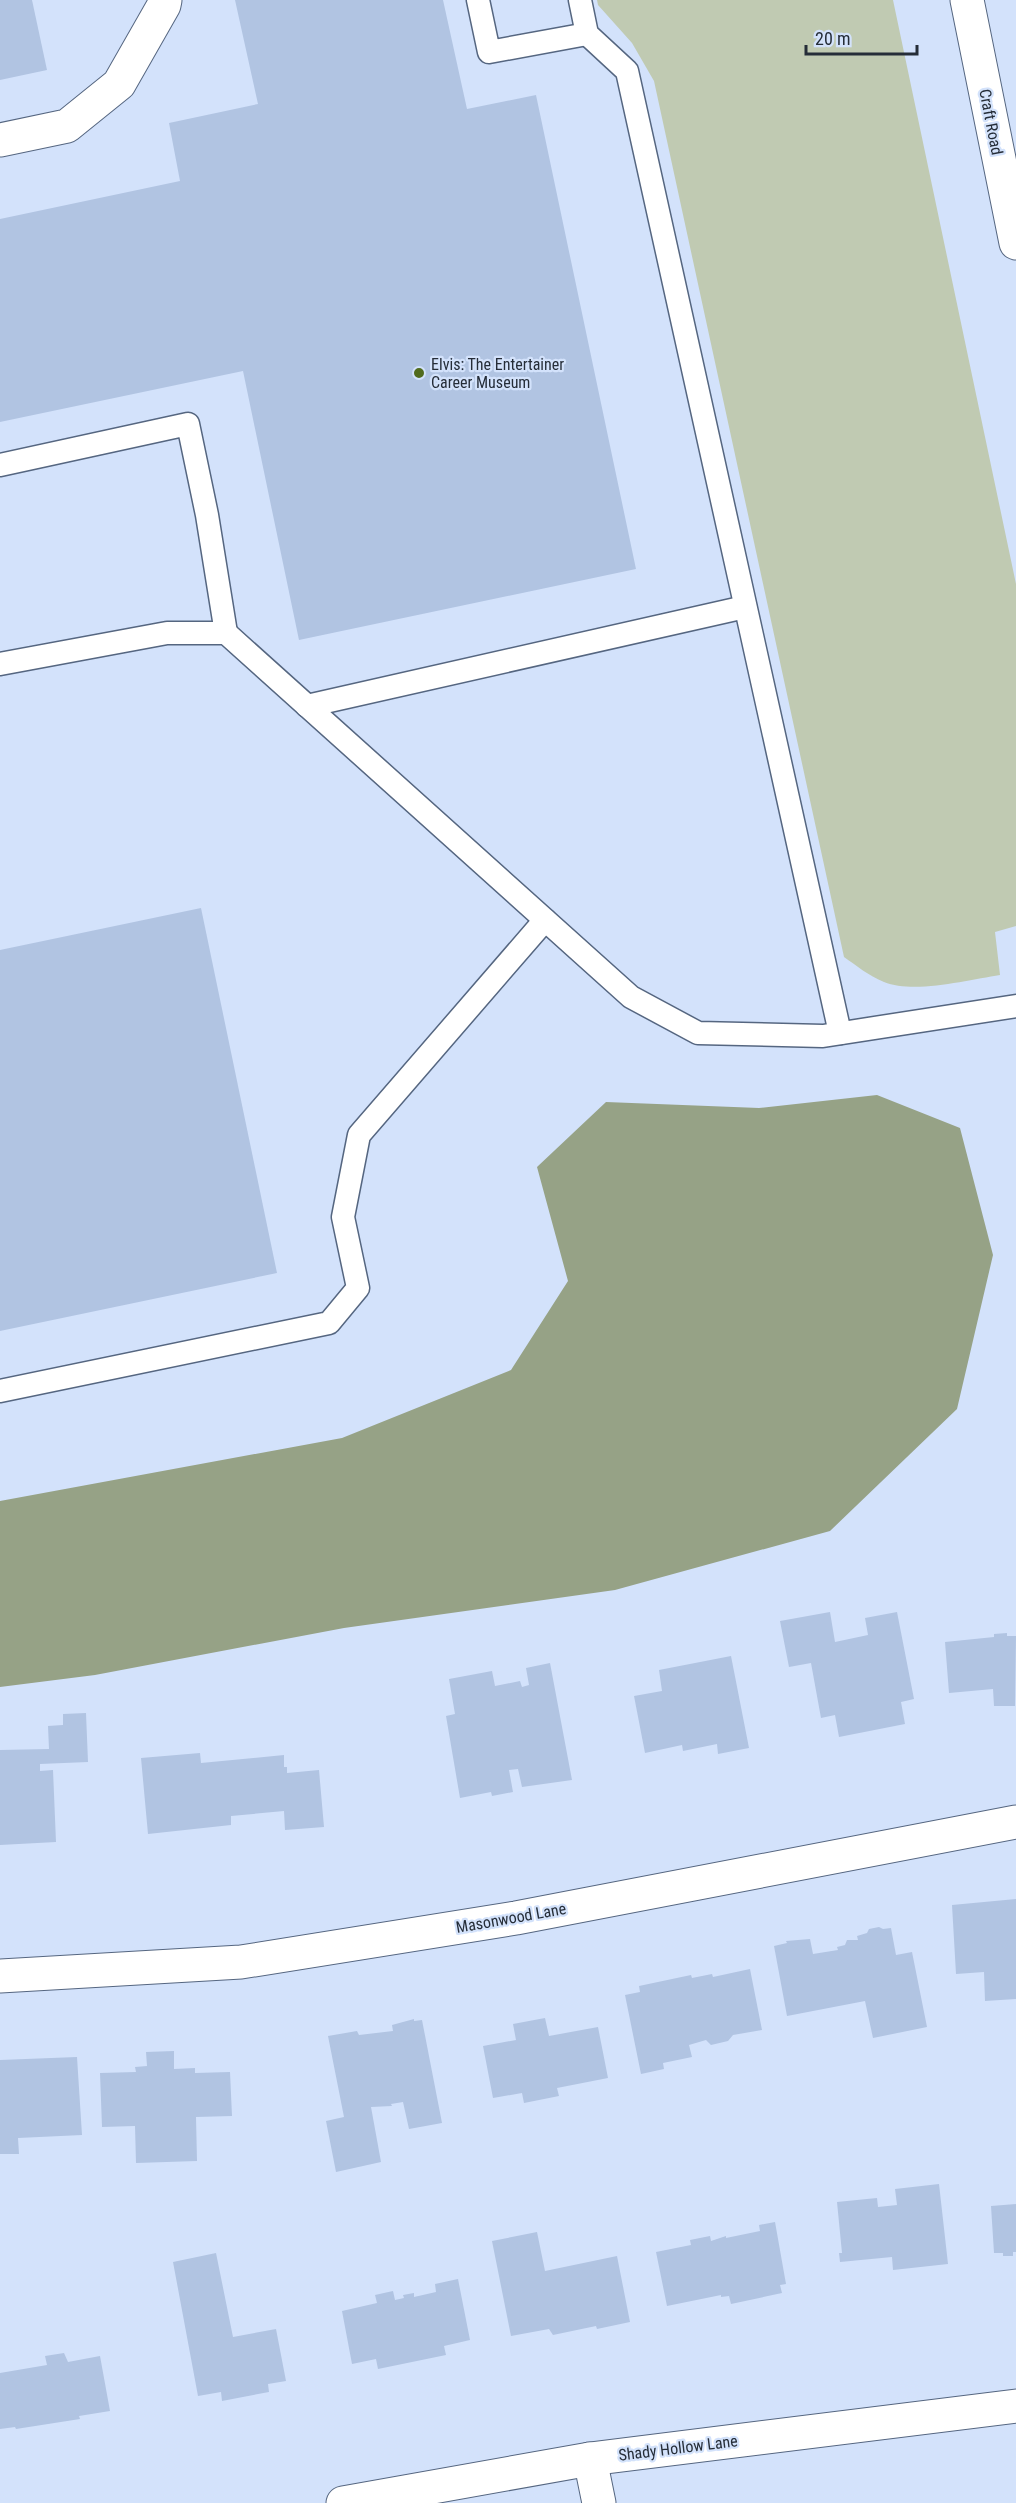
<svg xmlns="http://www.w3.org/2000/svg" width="1016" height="2503" viewBox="0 0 1016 2503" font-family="'Roboto Condensed',sans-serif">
	<rect width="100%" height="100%" fill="#d3e2fb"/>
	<path fill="#c0cab2" d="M597,0H893L1016,584V926L995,932L1000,975C968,980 914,994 884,982C869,976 857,966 844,957L654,81L632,43L598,5Z"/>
	<polygon fill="#96a286" points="877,1095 960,1128 993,1255 957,1409 830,1531 615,1590 344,1628 95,1675 0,1687 0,1501 342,1438 511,1370 568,1281 537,1167 606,1102 759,1108"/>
	<g fill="#b1c4e2">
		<polygon points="0,0 32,0 47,70 0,80"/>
		<polygon points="235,0 443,0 467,109 536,95 636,569 299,640 243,371 0,422 0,219 180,181 169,123 258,104"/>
		<polygon points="201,908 277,1273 0,1331 0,950"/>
		<polygon points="830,1612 835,1642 868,1635 865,1618 897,1612 914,1699 901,1702 905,1724 839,1737 835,1715 821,1718 811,1663 789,1667 780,1621"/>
		<polygon points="1007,1633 1007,1636 1016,1636 1015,1706 994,1706 993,1689 949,1693 945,1642 994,1637 994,1634"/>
		<polygon points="731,1656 749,1748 718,1754 717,1744 683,1751 682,1745 645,1753 634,1696 662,1691 659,1670"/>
		<polygon points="550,1663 572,1780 522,1787 518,1769 509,1770 513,1792 492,1796 491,1792 460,1798 446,1716 455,1714 449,1679 492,1671 495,1686 520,1681 522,1687 529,1685 526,1668"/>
		<polygon points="86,1713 88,1762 40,1764 40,1771 53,1770 56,1842 0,1845 0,1750 49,1749 48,1726 63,1725 63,1714"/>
		<polygon points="200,1753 201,1763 284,1755 284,1767 287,1767 287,1773 319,1770 324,1827 285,1830 284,1811 231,1816 231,1825 148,1834 141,1758"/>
		<polygon points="1016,1899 1016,1999 985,2001 984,1972 956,1974 952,1905"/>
		<polygon points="879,1927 883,1929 891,1928 896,1955 912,1952 927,2027 873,2038 865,2001 787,2016 774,1946 787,1943 786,1941 810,1939 813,1954 838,1950 837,1947 845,1945 847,1940 858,1940 857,1936 867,1933 869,1929"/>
		<polygon points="750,1969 762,2030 733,2035 728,2041 711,2045 706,2040 689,2045 692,2057 663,2063 664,2069 641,2074 625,1995 640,1992 639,1986 691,1975 692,1978 712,1974 713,1977"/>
		<polygon points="545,2018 549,2036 598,2027 608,2078 557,2088 559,2096 524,2103 522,2093 493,2098 483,2046 516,2040 513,2024"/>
		<polygon points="414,2019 414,2021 422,2020 442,2123 409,2129 403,2102 391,2104 392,2106 371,2107 381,2162 336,2172 326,2121 344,2117 328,2036 357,2031 359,2035 393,2031 392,2025"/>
		<polygon points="174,2051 174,2069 195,2068 195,2073 230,2072 232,2116 196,2117 197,2161 136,2163 135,2126 102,2127 100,2073 136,2072 135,2067 147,2066 146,2052"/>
		<polygon points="77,2057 82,2135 18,2138 19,2154 0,2154 0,2060"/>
		<polygon points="939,2184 948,2264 893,2270 892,2257 840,2262 839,2253 842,2253 837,2202 877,2198 878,2207 897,2205 895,2189"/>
		<polygon points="1016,2204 1016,2252 1013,2252 1013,2256 1003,2256 1003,2253 994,2253 991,2206"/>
		<polygon points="775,2222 786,2284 780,2285 782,2293 731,2304 729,2296 721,2297 721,2295 667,2306 656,2252 691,2245 690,2240 710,2236 711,2241 726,2236 726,2238 760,2231 759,2225"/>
		<polygon points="537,2232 545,2271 617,2256 630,2322 597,2329 596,2326 553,2335 549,2329 511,2336 492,2241"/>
		<polygon points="216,2253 233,2337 276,2329 286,2381 268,2384 269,2392 222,2401 221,2392 198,2396 173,2262"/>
		<polygon points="458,2279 470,2340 444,2346 446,2355 378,2369 376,2359 352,2364 342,2311 377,2303 375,2295 393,2291 395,2300 404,2298 403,2295 414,2293 414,2297 436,2292 435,2284"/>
		<polygon points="64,2353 68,2362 100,2356 110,2411 79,2416 80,2419 16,2429 15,2427 0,2429 0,2373 47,2365 45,2356"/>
	</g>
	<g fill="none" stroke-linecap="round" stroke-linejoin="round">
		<defs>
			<g id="service">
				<polyline points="478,0 489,52 587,34"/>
				<polyline points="580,0 587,34 627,71 840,1033"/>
				<polyline points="0,465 188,424 207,515 226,633"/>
				<polyline points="0,664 167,633 226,633 631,997 698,1033 823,1036 1016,1006"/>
				<polyline points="307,706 745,607"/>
				<polyline points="0,1391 329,1323 358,1288 343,1217 359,1135 545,920"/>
			</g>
			<polyline id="pedestrian" points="0,140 67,126 119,84 164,5 165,0"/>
			<g id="minor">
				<polyline points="0,1976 241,1962 516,1918 1016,1822"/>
				<polyline points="590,2459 599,2503"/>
				<polyline points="343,2503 590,2459 1016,2406"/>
			</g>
			<polyline id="tertiary" points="967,0 1016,243"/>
		</defs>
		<use href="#service" stroke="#556680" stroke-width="25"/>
		<use href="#pedestrian" stroke="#556680" stroke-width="35"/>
		<use href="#minor" stroke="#556680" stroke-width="35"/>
		<use href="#tertiary" stroke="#556680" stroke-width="35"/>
		<use href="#service" stroke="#fff" stroke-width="22"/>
		<use href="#pedestrian" stroke="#fff" stroke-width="33"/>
		<use href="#minor" stroke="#fff" stroke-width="33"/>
		<use href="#tertiary" stroke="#fff" stroke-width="33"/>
	</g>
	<circle fill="#516b1d" stroke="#d3e2fb" stroke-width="2" cx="419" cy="373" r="6"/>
	<g text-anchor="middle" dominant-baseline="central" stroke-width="4.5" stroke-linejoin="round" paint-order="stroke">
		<g font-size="16" fill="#252d38" stroke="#d3e2fb">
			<text transform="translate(991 122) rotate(79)">Craft Road</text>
			<text transform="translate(511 1918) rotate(-10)">Masonwood Lane</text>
			<text transform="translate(678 2448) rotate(-7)">Shady Hollow Lane</text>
		</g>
		<g font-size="16" fill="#252d38" stroke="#d3e2fb" text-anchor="start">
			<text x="431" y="364">Elvis: The Entertainer<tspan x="431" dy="18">Career Museum</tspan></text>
		</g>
	</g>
	<path d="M806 45v9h111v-9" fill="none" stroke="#252d38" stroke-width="3"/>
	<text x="815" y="45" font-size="18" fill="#252d38" stroke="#d3e2fb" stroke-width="4.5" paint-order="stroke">20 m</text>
</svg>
